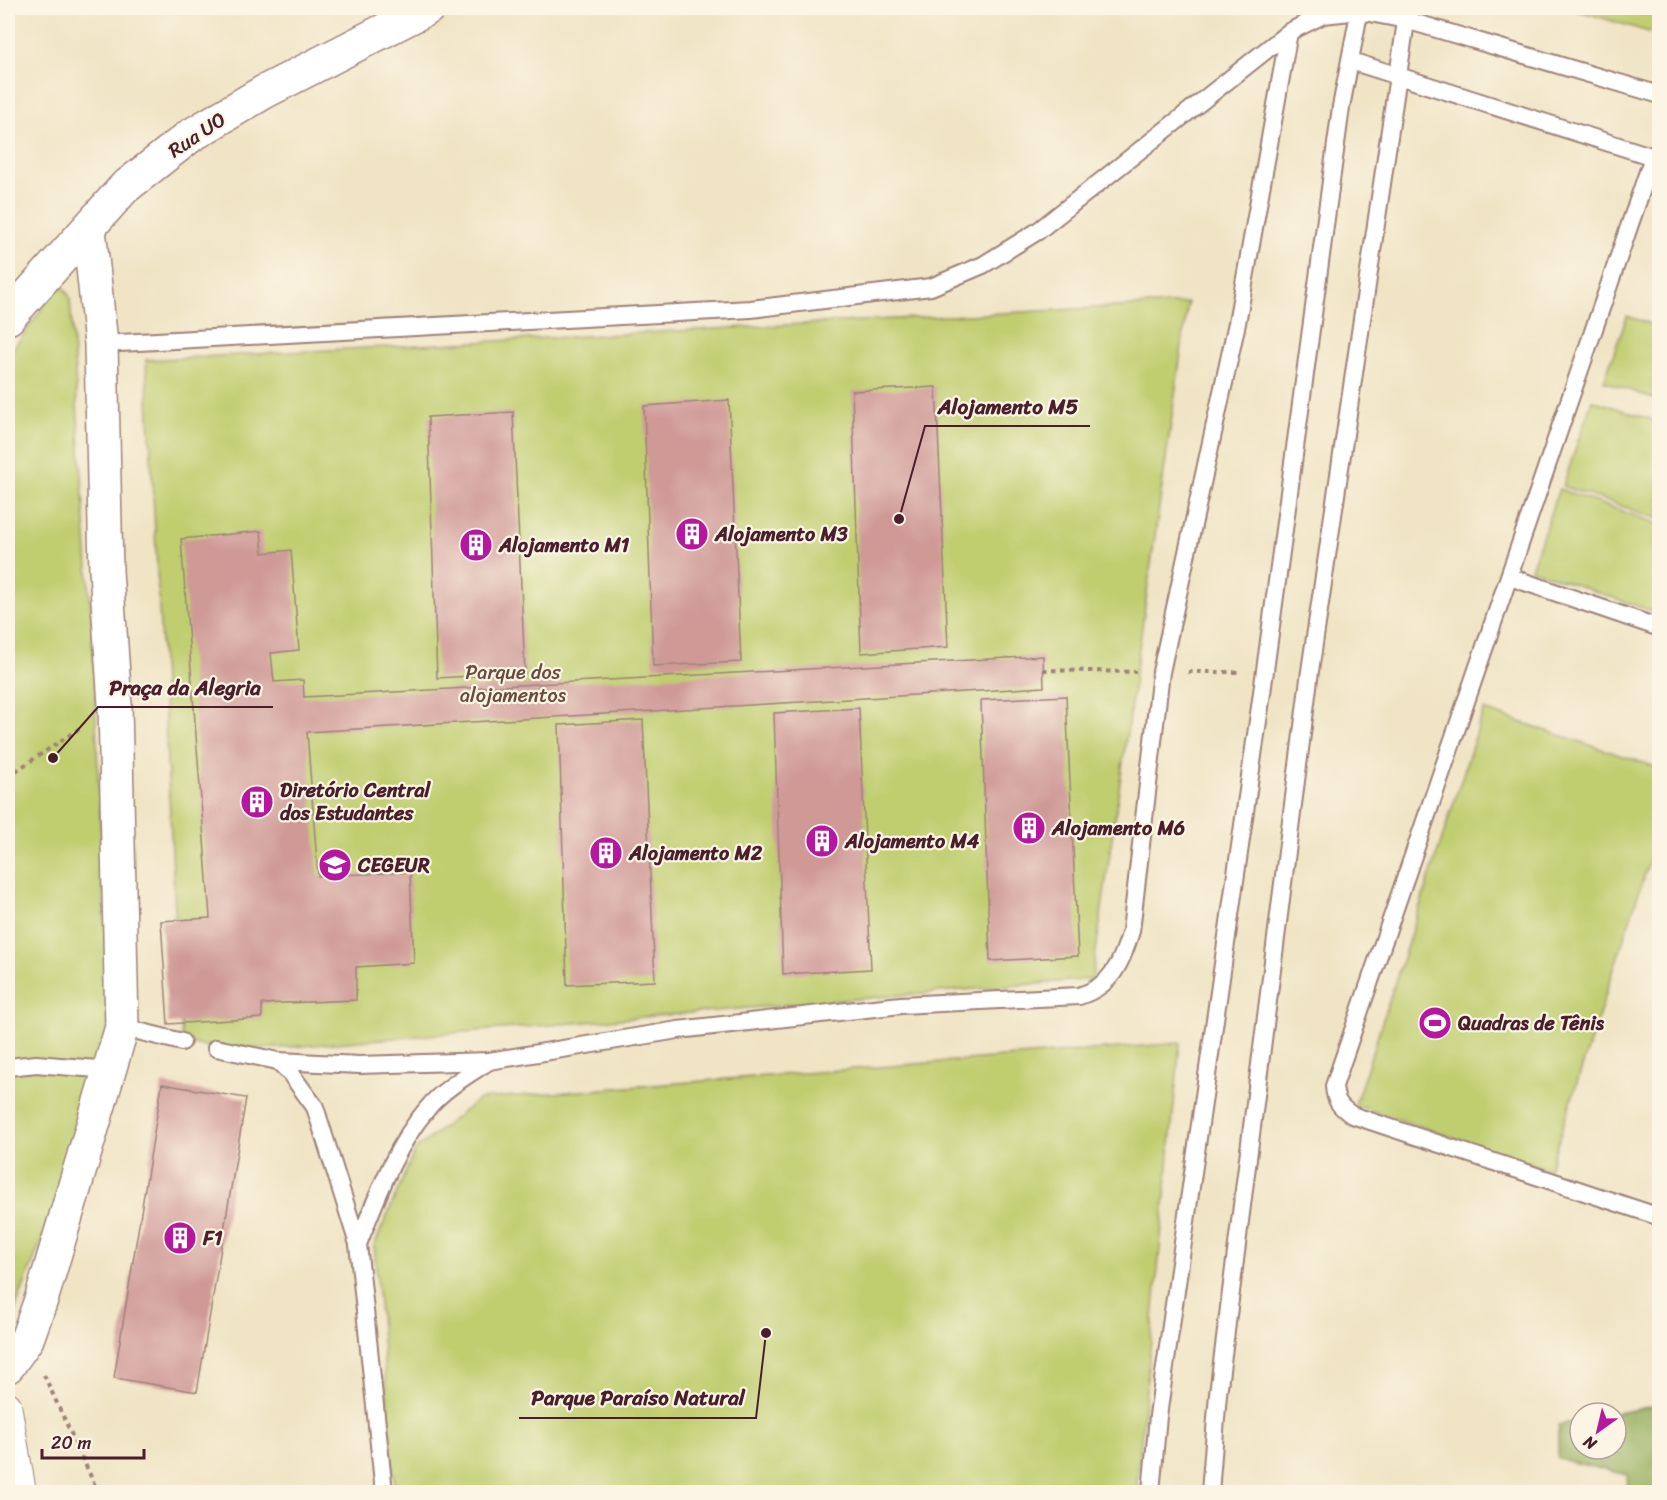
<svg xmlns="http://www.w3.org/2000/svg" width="1667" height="1500" viewBox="0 0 1667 1500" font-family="Sriracha,sans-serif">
	<rect width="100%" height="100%" fill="#fcf5e5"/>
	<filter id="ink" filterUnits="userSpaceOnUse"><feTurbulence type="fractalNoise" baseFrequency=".0167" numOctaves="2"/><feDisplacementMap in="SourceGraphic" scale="12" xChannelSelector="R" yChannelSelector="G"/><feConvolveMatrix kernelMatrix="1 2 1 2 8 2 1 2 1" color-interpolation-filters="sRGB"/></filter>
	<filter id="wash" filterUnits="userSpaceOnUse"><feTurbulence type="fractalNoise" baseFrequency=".008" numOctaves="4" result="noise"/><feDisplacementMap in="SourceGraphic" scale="24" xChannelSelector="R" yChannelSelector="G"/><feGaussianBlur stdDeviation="1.35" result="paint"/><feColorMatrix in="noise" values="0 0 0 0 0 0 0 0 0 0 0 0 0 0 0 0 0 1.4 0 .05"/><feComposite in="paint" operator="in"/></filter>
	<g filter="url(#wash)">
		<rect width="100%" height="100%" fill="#f0e4c5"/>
		<g fill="#c0ce70" stroke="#85764e" stroke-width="1.5">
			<polygon points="1569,8 1659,8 1659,35"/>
			<polygon points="57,288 65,289 70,298 92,629 109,1026 72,1161 8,1327 8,356"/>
			<polygon points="1188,303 1092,979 277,1048 216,1048 182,1042 146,360"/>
			<polygon points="1627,316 1659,327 1659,401 1604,381"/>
			<polygon points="1592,400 1659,422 1659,519 1563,486"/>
			<polygon points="1559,489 1659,524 1659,614 1531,569"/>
			<polygon points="1484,710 1659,768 1659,830 1549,1169 1355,1105"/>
			<polygon points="1180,1043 1136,1492 395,1492 374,1246 415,1150 479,1099"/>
		</g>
		<polygon fill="#98b162" stroke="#716846" stroke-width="1.5" points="1659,1405 1659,1492 1628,1492 1627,1475 1558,1459 1558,1425 1580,1420 1580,1449 1616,1449 1616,1413"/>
		<g id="blocks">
			<g fill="#cf9996">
				<polygon points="936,387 948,647 861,653 852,391"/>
				<polygon points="729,400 741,662 653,666 644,406"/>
				<polygon points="513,412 525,673 437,678 428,417"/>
				<polygon points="261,531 263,553 291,550 299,650 271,653 274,682 303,680 304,697 1043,656 1044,687 307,732 318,876 410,872 414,963 356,967 356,1000 262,1004 262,1018 168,1024 161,921 210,918 181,539"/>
				<polygon points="1066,696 1078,956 990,961 981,700"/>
				<polygon points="859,708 871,969 783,974 774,713"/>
				<polygon points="643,720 655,981 567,985 559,725"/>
				<polygon points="162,1084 246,1098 197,1392 114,1378"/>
			</g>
		</g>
	</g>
	<g filter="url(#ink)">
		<use href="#blocks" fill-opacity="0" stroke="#9d8278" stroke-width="1.5"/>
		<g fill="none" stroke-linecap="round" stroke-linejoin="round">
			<defs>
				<g id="service">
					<polyline points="1351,61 1660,159"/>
					<path d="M1653,157L1334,1086C1335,1101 1340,1107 1352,1115L1660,1217"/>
					<polyline points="101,344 751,309 931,287 983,265 1038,231 1289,32 1323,15 1360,11 1406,20 1660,95"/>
					<polyline points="1510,577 1660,628"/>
					<polyline points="122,1027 182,1042"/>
					<path d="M216,1048L278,1061L359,1065L489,1061L678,1030L901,1005L1079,996C1112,986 1122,962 1131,931L1161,672L1237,323L1289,32"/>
					<polyline points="278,1061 290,1073 315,1107 358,1244 384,1492"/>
					<polyline points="8,1067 36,1064 109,1070"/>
					<path d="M358,1244C377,1198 394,1148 427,1109C443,1089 468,1075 489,1061"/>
					<polyline points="1151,1492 1158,1416 1261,700 1341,107 1360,8"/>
					<polyline points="1210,1492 1218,1394 1310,671 1408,8"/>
				</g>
				<polyline id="pedestrian" points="8,1405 23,1492"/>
				<g id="minor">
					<polyline points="8,318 124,188 190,136 264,92 428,8"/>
					<polyline points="8,1366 27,1339 42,1297 122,1027 115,705 106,571 101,344 89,229"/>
				</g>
			</defs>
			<use href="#service" stroke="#9d8278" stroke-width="20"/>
			<use href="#pedestrian" stroke="#9d8278" stroke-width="28"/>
			<use href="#minor" stroke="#9d8278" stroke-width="36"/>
			<g stroke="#9d8278" stroke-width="4" stroke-dasharray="4.5 4.5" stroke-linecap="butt">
				<polyline points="1043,670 1136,672"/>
				<polyline points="1188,672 1241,672"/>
				<polyline points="8,776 82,727"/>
				<polyline points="44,1375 98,1492"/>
				<polyline points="194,1492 194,1491"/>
			</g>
			<use href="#service" stroke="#fff" stroke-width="16"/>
			<use href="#pedestrian" stroke="#fff" stroke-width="26"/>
			<use href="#minor" stroke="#fff" stroke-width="33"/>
		</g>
	</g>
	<defs>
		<symbol id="building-disc" viewBox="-11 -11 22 22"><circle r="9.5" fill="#b5179e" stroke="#fcf5e5"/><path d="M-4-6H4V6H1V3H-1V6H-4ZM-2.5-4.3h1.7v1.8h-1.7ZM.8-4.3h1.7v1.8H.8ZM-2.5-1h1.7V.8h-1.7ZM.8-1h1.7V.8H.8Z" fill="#fff"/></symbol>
		<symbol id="university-disc" viewBox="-11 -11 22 22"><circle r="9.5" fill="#b5179e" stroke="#fcf5e5"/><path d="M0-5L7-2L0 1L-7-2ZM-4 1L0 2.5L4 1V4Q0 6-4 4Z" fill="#fff"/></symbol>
		<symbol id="stadium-disc" viewBox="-11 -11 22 22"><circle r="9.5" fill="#b5179e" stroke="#fcf5e5"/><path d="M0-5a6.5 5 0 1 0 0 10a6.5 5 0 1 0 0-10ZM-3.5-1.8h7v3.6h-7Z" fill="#fff"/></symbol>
	</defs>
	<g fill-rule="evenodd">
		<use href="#building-disc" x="673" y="515" width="38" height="38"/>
		<use href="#building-disc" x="457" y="526" width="38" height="38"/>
		<use href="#building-disc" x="238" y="783" width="38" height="38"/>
		<use href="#building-disc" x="1010" y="809" width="38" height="38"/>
		<use href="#building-disc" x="803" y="822" width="38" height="38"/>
		<use href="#building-disc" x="587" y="834" width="38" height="38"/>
		<use href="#university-disc" x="316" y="846" width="38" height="38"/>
		<use href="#stadium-disc" x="1416" y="1004" width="38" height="38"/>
		<use href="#building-disc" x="161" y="1219" width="38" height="38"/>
	</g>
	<g text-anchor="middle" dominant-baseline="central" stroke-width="4.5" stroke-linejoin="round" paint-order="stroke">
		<g font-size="20" fill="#4a1f2b" stroke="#fcf5e5">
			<text transform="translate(197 135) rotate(-34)">Rua UO</text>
		</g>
		<g font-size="20" font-weight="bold" fill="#4a1f2b" stroke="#fcf5e5" text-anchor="start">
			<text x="715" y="534">Alojamento M3</text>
			<text x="499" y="545">Alojamento M1</text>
			<text x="280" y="790">Diretório Central<tspan x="280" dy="23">dos Estudantes</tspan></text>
			<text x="1052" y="828">Alojamento M6</text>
			<text x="845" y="841">Alojamento M4</text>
			<text x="629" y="853">Alojamento M2</text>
			<text x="358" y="865">CEGEUR</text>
			<text x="1458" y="1023">Quadras de Tênis</text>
			<text x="203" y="1238">F1</text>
		</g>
		<g font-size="20" fill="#684b3c" stroke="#fcf5e5">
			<text x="513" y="672">Parque dos<tspan x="513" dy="23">alojamentos</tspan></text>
		</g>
	</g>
	<path fill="none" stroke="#4a1f2b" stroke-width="2" d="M899 519L925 426H1090M53 758L98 707H273M766 1333L756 1418H519"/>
	<g fill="#4a1f2b" stroke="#fcf5e5" stroke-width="2">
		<circle cx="899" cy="519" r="6"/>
		<circle cx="53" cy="758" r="6"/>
		<circle cx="766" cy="1333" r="6"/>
	</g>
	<g font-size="21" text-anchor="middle" font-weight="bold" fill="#4a1f2b" stroke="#fcf5e5" stroke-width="4.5" stroke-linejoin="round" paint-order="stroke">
		<text x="1008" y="414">Alojamento M5</text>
		<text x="185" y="695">Praça da Alegria</text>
		<text x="638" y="1405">Parque Paraíso Natural</text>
	</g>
	<rect width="1667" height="1500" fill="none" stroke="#fcf5e5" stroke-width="30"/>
	<g transform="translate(1598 1431) rotate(214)"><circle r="28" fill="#fcf5e5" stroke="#b59f9b" stroke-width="1.5"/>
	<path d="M0-4.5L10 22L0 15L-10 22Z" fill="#b5179e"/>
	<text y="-9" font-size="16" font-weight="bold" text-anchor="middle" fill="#4a1f2b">N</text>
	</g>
	<path d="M42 1449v9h102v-9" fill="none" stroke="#4a1f2b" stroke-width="3"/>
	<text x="51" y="1449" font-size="18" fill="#4a1f2b" stroke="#fcf5e5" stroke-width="4.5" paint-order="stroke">20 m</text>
</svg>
